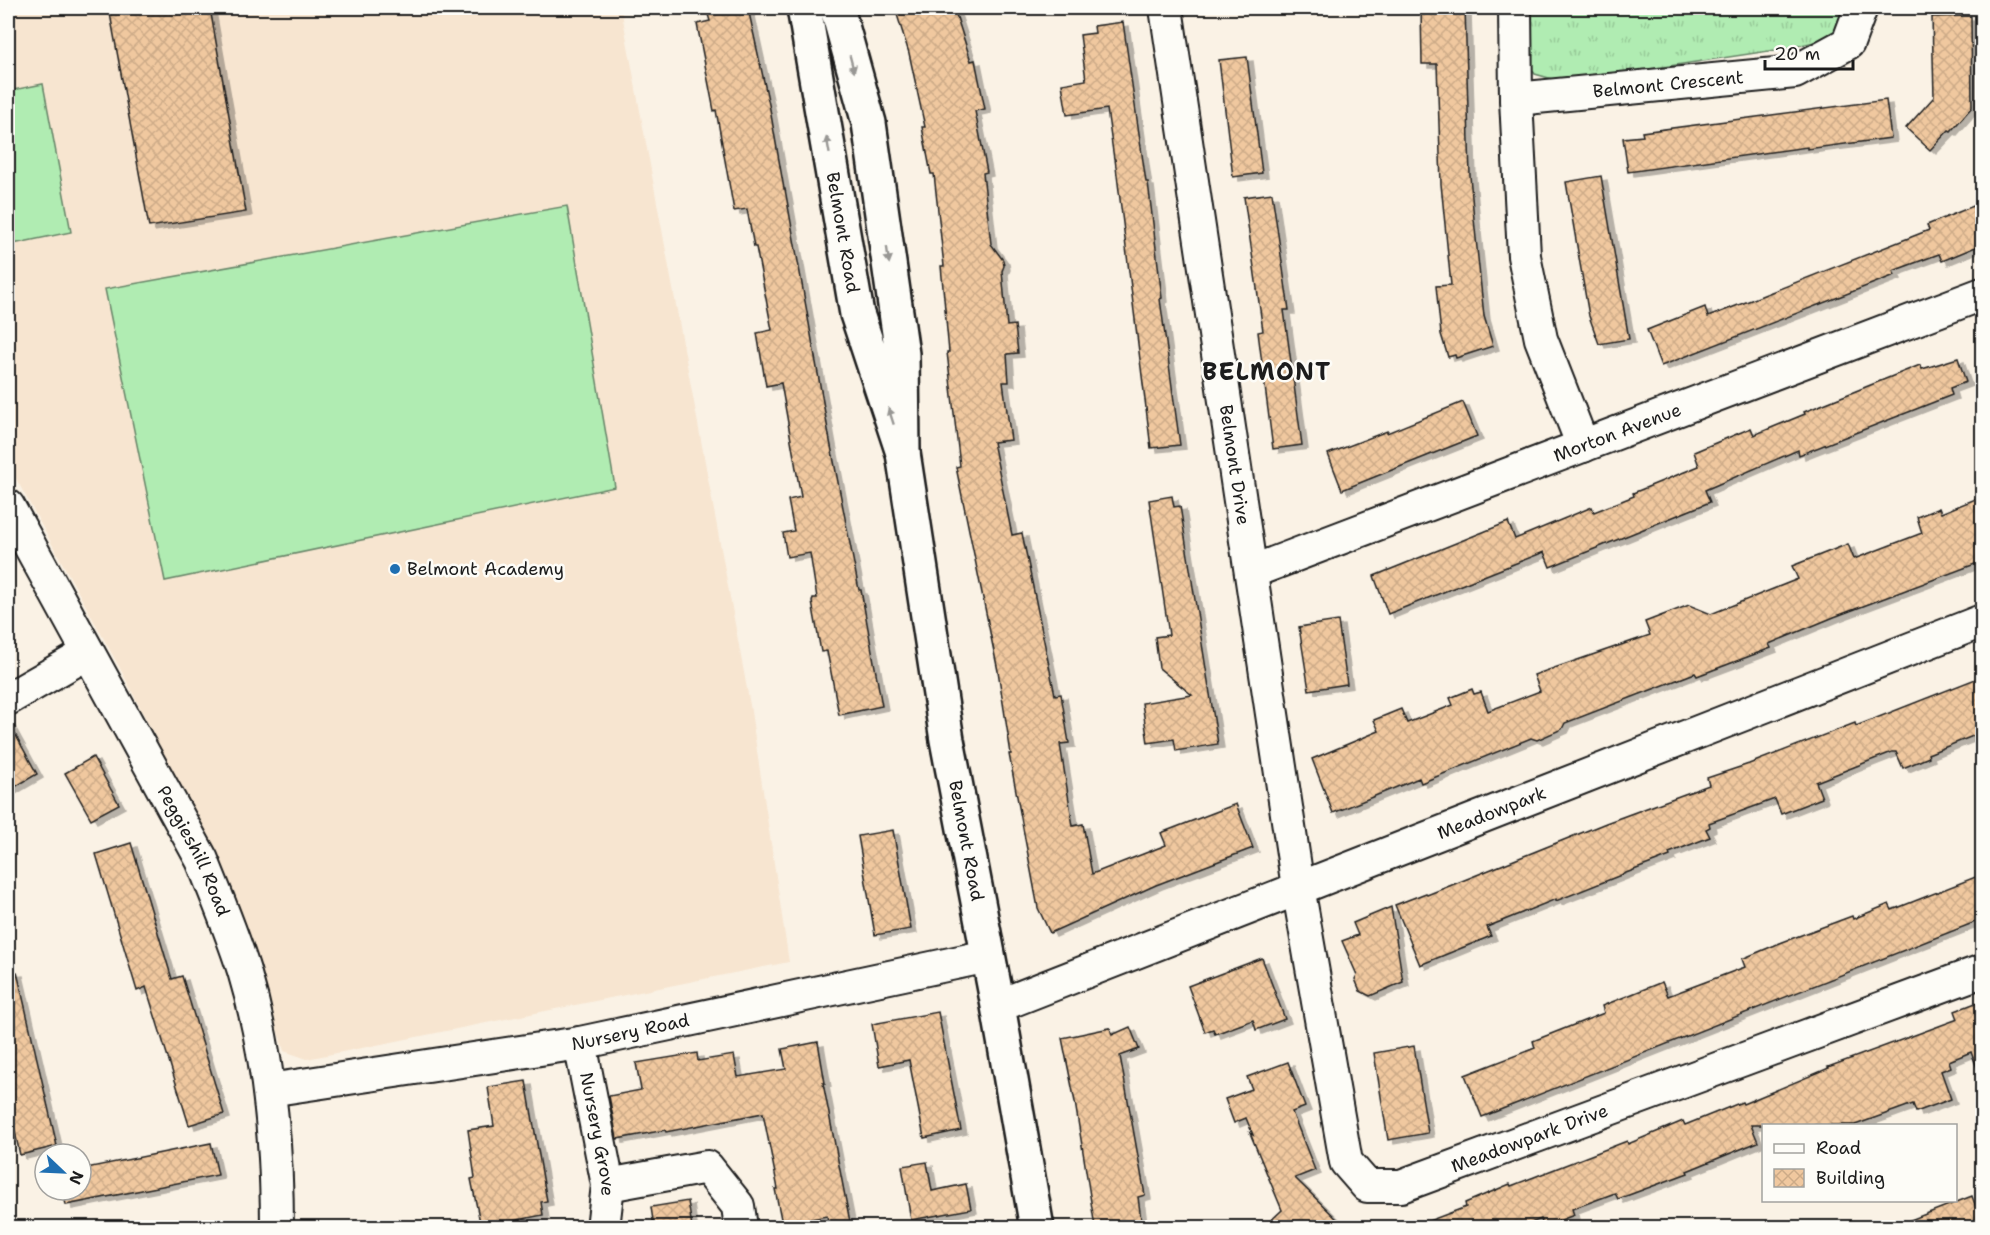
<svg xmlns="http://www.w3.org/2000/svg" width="1990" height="1235" viewBox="0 0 1990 1235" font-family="'Shantell Sans',sans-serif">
	<defs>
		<pattern id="grass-tufts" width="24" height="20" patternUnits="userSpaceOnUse" patternTransform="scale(1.5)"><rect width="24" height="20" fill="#b0ecb2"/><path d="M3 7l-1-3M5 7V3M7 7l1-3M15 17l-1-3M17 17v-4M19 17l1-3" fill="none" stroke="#97ca98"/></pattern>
		<pattern id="building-cross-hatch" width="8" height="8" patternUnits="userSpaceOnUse" patternTransform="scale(1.5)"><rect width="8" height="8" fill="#f0c89f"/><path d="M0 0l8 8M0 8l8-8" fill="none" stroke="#cdab88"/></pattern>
		<filter id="shadow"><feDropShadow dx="6" dy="4" stdDeviation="0" flood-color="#0004"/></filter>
	</defs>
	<rect width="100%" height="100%" fill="#faf2e5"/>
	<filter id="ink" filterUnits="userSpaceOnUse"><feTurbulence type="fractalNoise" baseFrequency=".0167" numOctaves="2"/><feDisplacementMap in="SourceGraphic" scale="12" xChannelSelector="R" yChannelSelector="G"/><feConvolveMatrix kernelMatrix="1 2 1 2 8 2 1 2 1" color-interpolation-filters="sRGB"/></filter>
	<g filter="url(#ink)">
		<polygon fill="#f7e5d0" points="8,8 621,8 750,705 789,962 307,1059 284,1051 234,892 123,674 8,464"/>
		<polygon fill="url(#grass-tufts)" stroke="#668467" stroke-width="1.5" points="1518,8 1849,8 1849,13 1832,38 1788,48 1563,82 1535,74 1519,50"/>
		<g fill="#b0ecb2" stroke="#668467" stroke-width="1.5">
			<polygon points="43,84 71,232 8,245 8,91"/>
			<polygon points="567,206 615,487 165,581 105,289"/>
		</g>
		<g fill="url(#building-cross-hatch)" stroke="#1c1c1c" stroke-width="1.5" filter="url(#shadow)">
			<polygon points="109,8 210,8 246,212 149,227"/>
			<polygon points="706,8 748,8 770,109 784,189 785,189 830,441 859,590 861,590 882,706 839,715 827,651 821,652 812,602 813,598 817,598 810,553 787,557 783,533 794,531 788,500 801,497 781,383 766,386 757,333 772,330 756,247 754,247 747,209 734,211 716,110 714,111 697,24 710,21"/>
			<polygon points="895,8 954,8 971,61 975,60 985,109 975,111 987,172 983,173 991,244 1003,260 1004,266 1002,271 1007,326 1015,325 1018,353 1007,354 1009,382 1003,382 1011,440 993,442 1012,535 1022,533 1055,695 1061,694 1069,743 1060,744 1073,826 1083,824 1092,874 1166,845 1161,833 1236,804 1253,848 1156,885 1050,933 1038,908 1009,754 1011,754 998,671 956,467 960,466 947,352 949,352 941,266 944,266 934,174 931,174 922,127 925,127 909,53"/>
			<polygon points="1421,8 1465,8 1470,176 1474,219 1484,316 1493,346 1456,358 1455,355 1448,357 1441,334 1436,286 1451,285 1441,184 1437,64 1422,64"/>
			<polygon points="1971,16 1972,107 1951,131 1949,130 1930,150 1906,128 1934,97 1932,17"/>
			<polygon points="1123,22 1146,182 1148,182 1162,298 1160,299 1180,445 1151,448 1115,159 1114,159 1107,109 1067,115 1062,84 1086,80 1080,35 1095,33 1094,26"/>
			<polygon points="1247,57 1262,173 1233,177 1219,60"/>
			<polygon points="1886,100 1891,138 1807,149 1807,147 1628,172 1623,138 1643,136 1642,132"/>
			<polygon points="1601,176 1629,339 1599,344 1589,316 1566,182"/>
			<polygon points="1272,193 1289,310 1284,310 1302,445 1273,449 1258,332 1263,331 1244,197"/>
			<polygon points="1983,202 1983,244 1942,261 1939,254 1893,271 1895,275 1661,366 1647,330 1705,307 1708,317 1929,230 1927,225"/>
			<polygon points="1958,358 1966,382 1950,388 1952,395 1799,455 1798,450 1705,490 1710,502 1550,567 1544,552 1388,614 1374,576 1508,522 1515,539 1592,507 1594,512 1634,496 1633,493 1699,466 1694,452 1751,428 1754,435 1805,414 1804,412 1920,365 1922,369"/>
			<polygon points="1463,402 1477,436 1342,490 1328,454 1387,431 1387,433"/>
			<polygon points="1172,496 1174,507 1180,506 1218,744 1176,751 1174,739 1148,743 1142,703 1192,695 1159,668 1155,637 1169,635 1149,500"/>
			<polygon points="1983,496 1983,561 1834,617 1769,644 1771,648 1697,676 1695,673 1565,723 1562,729 1537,740 1531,738 1421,783 1419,778 1333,813 1312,759 1379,731 1374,720 1401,709 1407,723 1453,705 1450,698 1472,689 1474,694 1481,692 1488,711 1540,691 1534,675 1650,635 1645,622 1689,605 1711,614 1798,579 1792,566 1848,544 1854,559 1922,533 1917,517 1939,508 1941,513"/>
			<polygon points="1338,621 1347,684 1309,690 1299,627"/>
			<polygon points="1983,676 1983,732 1928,754 1929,757 1903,768 1896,752 1892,752 1816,782 1822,798 1781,814 1775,799 1709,823 1710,827 1706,829 1710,837 1669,853 1670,856 1626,873 1556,901 1556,899 1487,927 1491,936 1420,965 1395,905 1426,893 1427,895 1606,823 1709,785 1707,778 1749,764 1855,723 1856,726"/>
			<polygon points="8,721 37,774 8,791"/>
			<polygon points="93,757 119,804 91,819 65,773"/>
			<polygon points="893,830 911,929 875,935 858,836"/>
			<polygon points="131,843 172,979 182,976 224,1114 189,1125 146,987 137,991 96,854"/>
			<polygon points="1983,874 1983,919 1482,1117 1465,1075 1535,1048 1533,1041 1604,1013 1602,1006 1662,982 1668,996 1745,967 1742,959 1780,943 1852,916 1853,919 1889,904 1892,910"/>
			<polygon points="1391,907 1403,982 1370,996 1360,991 1355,979 1357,975 1342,941 1358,935 1353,923"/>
			<polygon points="1262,958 1285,1019 1256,1030 1253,1020 1215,1034 1213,1029 1205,1032 1188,986"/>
			<polygon points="17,972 57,1146 20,1155 8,1100 8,973"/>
			<polygon points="1983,1000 1983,1078 1981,1078 1971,1052 1949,1061 1951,1067 1941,1071 1951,1099 1916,1112 1913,1104 1855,1125 1751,1125 1758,1142 1687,1171 1688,1173 1618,1199 1615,1193 1572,1209 1574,1215 1543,1227 1541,1219 1521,1227 1418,1227 1418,1225 1466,1207 1465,1203 1510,1184 1511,1186 1627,1141 1628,1144 1683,1121 1685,1125 1742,1102 1743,1104 1829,1068 1828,1067 1958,1019 1955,1011"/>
			<polygon points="938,1012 961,1130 924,1138 909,1060 879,1066 872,1024"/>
			<polygon points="1130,1027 1139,1049 1120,1056 1145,1195 1138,1197 1142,1227 1095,1227 1075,1102 1062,1038 1110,1028 1112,1035"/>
			<polygon points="818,1042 825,1083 823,1083 851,1227 829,1227 827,1216 782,1224 775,1189 778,1189 763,1113 666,1132 665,1130 617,1139 609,1096 641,1090 636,1063 697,1053 698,1061 734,1055 738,1077 786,1069 782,1049"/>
			<polygon points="1414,1046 1428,1133 1388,1140 1374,1053"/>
			<polygon points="1288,1062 1305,1107 1292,1112 1315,1170 1295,1178 1345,1227 1264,1227 1282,1210 1250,1133 1253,1135 1246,1118 1234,1123 1225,1099 1252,1089 1247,1077"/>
			<polygon points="526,1081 547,1201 541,1202 543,1215 481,1227 471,1179 475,1178 468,1130 494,1126 488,1087"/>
			<polygon points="211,1143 218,1175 66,1205 63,1190 81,1190 81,1169"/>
			<polygon points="927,1162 932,1191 966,1184 971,1209 911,1220 902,1166"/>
			<polygon points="1972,1196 1983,1227 1895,1227 1895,1226"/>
			<polygon points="688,1201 692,1227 654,1227 651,1207"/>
		</g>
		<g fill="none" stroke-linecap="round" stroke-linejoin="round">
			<defs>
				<g id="street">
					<path id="s1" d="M1166,8L1298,887L1346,1162L1367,1186H1401L1982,971"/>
					<polyline points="1515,8 1516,99 1524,256 1541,339 1583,446"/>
					<path id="s2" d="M1516,99L1795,72L1848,43L1861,8"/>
					<path id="s3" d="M8,506L202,860C217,897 232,933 244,971C269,1054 277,1141 277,1228"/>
					<path id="s4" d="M1251,572L1982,294"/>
					<polyline points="8,699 88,653"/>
					<path id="s5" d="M998,1006L1982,621"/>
					<path id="s6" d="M580,1043L608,1185L603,1228"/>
					<path id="s7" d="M269,1090L580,1043L988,956"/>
					<polyline points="608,1185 707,1167 738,1206 741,1228"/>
				</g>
				<g id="secondary">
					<path id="s8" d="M804,8L857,314L903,453L902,354L869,123L837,8"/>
					<path id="s9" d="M903,453L947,740L998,1006L1037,1228"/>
				</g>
			</defs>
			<use href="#street" stroke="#1c1c1c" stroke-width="36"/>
			<use href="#secondary" stroke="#1c1c1c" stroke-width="38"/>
			<use href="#street" stroke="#fdfcf7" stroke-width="32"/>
			<use href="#secondary" stroke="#fdfcf7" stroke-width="33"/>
		</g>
		<defs><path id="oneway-solid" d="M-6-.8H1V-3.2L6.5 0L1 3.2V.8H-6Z" transform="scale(1.5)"/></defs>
		<g fill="#989794">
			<use href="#oneway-solid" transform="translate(852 64) rotate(75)"/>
			<use href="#oneway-solid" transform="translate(828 145) rotate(-100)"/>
			<use href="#oneway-solid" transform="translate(888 255) rotate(82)"/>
			<use href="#oneway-solid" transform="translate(891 416) rotate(-108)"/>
		</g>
	</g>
	<circle fill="#1f6fb2" stroke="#fdfcf7" stroke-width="2" cx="395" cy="569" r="6"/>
	<g text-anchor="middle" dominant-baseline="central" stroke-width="5" stroke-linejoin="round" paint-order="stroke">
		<g font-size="18" fill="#1c1c1c" stroke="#fdfcf7">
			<text stroke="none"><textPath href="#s2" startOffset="153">Belmont Crescent</textPath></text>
			<text stroke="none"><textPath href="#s8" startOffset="228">Belmont Road</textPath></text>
			<text stroke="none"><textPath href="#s4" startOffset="392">Morton Avenue</textPath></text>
			<text stroke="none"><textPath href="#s1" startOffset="462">Belmont Drive</textPath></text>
			<text stroke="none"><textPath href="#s5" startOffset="530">Meadowpark</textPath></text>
			<text stroke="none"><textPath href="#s9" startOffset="393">Belmont Road</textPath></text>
			<text stroke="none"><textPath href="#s3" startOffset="392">Peggieshill Road</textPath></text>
			<text stroke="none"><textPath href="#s7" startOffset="366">Nursery Road</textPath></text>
			<text stroke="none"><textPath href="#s6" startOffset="93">Nursery Grove</textPath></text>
			<text stroke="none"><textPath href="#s1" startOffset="1371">Meadowpark Drive</textPath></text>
		</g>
		<g font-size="18" fill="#1c1c1c" stroke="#fdfcf7" text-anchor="start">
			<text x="407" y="569">Belmont Academy</text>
		</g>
		<g font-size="24" font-weight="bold" letter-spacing="1.5" fill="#1c1c1c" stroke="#fdfcf7">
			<text x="1267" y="372">BELMONT</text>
		</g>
	</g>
	<rect width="1990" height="1235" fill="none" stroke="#fdfcf7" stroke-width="30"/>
	<rect x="15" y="15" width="1960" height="1205" fill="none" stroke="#1c1c1c" stroke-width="2" filter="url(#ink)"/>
	<rect x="1762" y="1124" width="195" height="78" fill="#fdfcf7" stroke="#a3a29f" stroke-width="1.5"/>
	<rect x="1774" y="1144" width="30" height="9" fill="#fdfcf7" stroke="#a3a29f" stroke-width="1.5"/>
	<text x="1816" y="1154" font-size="18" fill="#1c1c1c">Road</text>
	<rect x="1774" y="1169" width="30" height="18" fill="url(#building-cross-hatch)" stroke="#a3a29f" stroke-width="1.5"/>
	<text x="1816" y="1184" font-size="18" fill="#1c1c1c">Building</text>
	<g transform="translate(63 1172) rotate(113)"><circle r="28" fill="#fdfcf7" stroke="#a3a29f" stroke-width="1.5"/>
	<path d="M0-4.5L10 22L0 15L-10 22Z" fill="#1f6fb2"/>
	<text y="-9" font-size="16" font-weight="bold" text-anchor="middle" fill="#1c1c1c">N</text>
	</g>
	<path d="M1765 60v9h88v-9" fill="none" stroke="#1c1c1c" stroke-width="3"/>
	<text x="1774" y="60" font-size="18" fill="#1c1c1c" stroke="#fdfcf7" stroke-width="4.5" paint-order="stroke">20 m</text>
</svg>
